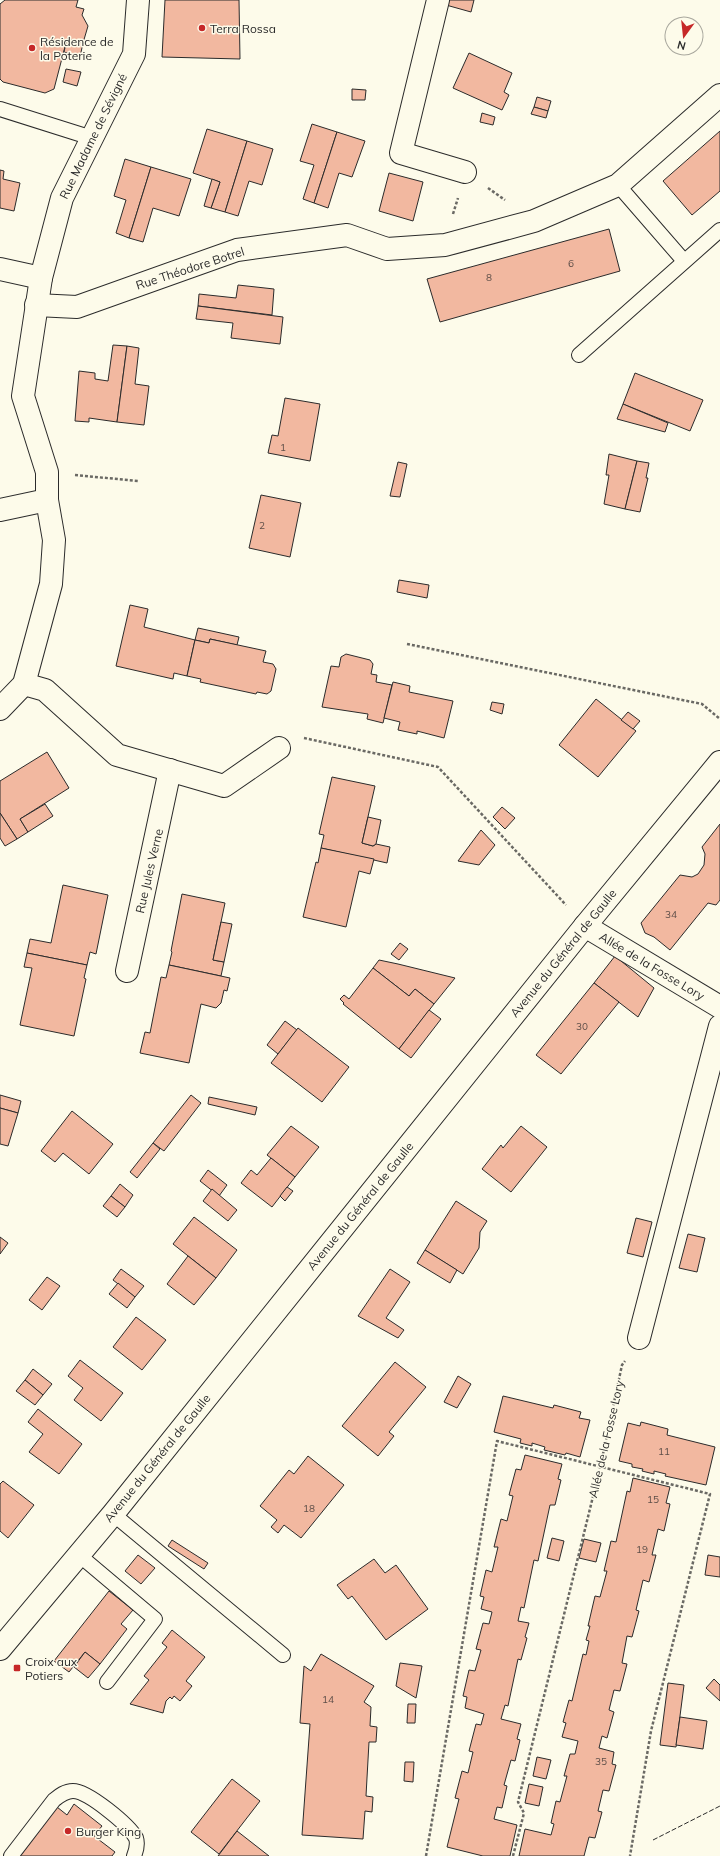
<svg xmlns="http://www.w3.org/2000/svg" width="720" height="1856" viewBox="0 0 720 1856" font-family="Mulish,sans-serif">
	<rect width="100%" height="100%" fill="#fdfbea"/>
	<g fill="#f2b8a0" stroke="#2b2b2b">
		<polygon points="5,0 78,0 76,7 84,9 82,15 88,26 83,43 67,39 54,89 45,93 3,82 0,79 0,4"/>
		<polygon points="165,0 239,0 240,59 162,57"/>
		<polygon points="448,0 474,0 471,12 446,5"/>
		<polygon points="67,39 83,43 80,57 64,52"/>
		<polygon points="469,53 512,73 504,92 509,95 502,110 453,88"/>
		<polygon points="66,69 81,72 77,86 63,82"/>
		<polygon points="352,89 366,90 365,100 352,100"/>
		<polygon points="537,97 551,101 548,111 534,107"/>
		<polygon points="534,107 548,111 546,118 531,114"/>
		<polygon points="482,113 495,117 493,125 480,122"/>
		<polygon points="312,124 337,132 314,203 303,199 314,165 300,161"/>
		<polygon points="207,129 247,141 225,212 211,208 220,182 193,173"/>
		<polygon points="720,131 720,191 692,215 663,181"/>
		<polygon points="337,132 365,141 352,177 339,173 328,208 314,203"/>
		<polygon points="247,141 273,149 262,185 249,181 238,216 225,212"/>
		<polygon points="125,159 151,167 129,238 116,233 126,200 114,196"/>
		<polygon points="151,167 191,179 179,216 153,208 143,242 129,238"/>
		<polygon points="0,170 4,171 3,179 20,183 14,211 0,208"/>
		<polygon points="389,173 423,182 413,221 379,211"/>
		<polygon points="212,179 220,182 211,208 204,206"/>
		<polygon points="609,229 620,271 440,322 427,279"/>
		<polygon points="238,285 274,289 272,315 198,306 199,294 236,298"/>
		<polygon points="198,306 283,317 280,344 231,338 233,323 196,319"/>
		<polygon points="113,345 127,346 117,422 89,418 89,422 75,421 79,371 95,373 95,379 108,381"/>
		<polygon points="127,346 139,348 135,384 149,386 144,425 117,422"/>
		<polygon points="635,373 703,400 690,431 623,404"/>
		<polygon points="285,398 320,404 310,461 268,453 272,435 278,436"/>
		<polygon points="623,404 668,423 665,432 617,419"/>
		<polygon points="609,454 637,461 625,509 604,504 609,475 606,475"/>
		<polygon points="637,461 649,463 646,478 648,478 640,512 625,509"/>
		<polygon points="398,462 407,464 400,497 390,496"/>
		<polygon points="261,495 301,503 290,557 249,548"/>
		<polygon points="399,580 429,585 427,598 397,592"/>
		<polygon points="130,605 148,609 144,627 195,640 187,676 174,673 173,679 116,666"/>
		<polygon points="198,628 239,637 237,645 210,639 209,643 195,640"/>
		<polygon points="210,639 266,651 263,662 273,664 276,669 271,691 267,694 257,692 256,694 200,682 201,679 187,676 195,640 209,643"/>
		<polygon points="346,654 370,660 373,664 371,674 377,675 376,682 392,685 383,723 367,719 368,714 322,707 331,666 339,667 341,657"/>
		<polygon points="393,682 410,686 409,692 453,701 444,738 417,731 417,734 398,730 400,722 384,718"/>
		<polygon points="596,699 636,731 598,777 559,745"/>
		<polygon points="492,702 504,704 502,714 490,710"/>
		<polygon points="628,712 640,721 633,729 621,720"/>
		<polygon points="47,752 69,788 20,819 28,832 17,839 0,813 0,781"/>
		<polygon points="332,777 375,786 362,843 373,846 376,844 390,847 387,863 321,848 324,835 319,834"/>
		<polygon points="45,804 53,816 28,832 20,819"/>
		<polygon points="502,807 515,818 505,829 493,817"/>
		<polygon points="0,813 17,839 5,846 0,838"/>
		<polygon points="368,817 381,820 376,844 373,846 362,843"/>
		<polygon points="720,824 720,900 716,905 708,903 670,950 654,937 645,933 641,923 680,875 692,877 698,874 704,865 705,854 702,847"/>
		<polygon points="481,830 495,845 479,865 458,861"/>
		<polygon points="321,848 374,859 370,874 359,871 346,927 303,917 316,862 318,863"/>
		<polygon points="63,885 108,895 96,954 90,952 87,965 27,953 30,939 51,943"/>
		<polygon points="182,894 225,903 213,960 224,962 221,976 169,965 172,952 171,951"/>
		<polygon points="221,922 232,924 224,962 213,960"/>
		<polygon points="400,943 408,949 399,960 391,954"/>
		<polygon points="27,953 87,965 84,978 86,979 74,1036 20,1025 32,968 24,967"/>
		<polygon points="615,956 654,988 638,1017 594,983"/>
		<polygon points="379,960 398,964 455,978 434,1004 415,989 409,996 373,968"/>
		<polygon points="169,965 230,978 227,991 224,990 221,1003 216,1008 201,1004 189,1063 140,1053 145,1032 150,1033 161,977 166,978"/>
		<polygon points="373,968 409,996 415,989 434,1004 399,1049 343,1004 344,1003 340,999 344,995 349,999"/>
		<polygon points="594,983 619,1002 561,1074 536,1055"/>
		<polygon points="429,1010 441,1019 411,1058 399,1049"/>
		<polygon points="285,1021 297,1030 278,1054 267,1045"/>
		<polygon points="298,1028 349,1067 322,1102 271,1063"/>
		<polygon points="0,1095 21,1101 18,1113 0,1108"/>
		<polygon points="191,1095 201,1103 164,1151 153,1143"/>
		<polygon points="209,1097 257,1107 255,1115 208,1104"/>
		<polygon points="0,1108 18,1113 8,1146 0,1144"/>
		<polygon points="72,1111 113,1144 89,1174 63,1153 55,1162 41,1151"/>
		<polygon points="291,1126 319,1147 295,1177 267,1155"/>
		<polygon points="521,1126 547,1147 511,1192 482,1169 501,1145 503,1148"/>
		<polygon points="153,1143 160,1149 137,1178 130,1172"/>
		<polygon points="271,1158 295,1177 272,1207 241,1183 251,1170 257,1175"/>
		<polygon points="208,1170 227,1185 219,1196 200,1181"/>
		<polygon points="120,1184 133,1195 125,1207 111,1196"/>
		<polygon points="287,1187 293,1191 285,1201 280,1196"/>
		<polygon points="212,1189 237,1210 228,1221 203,1201"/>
		<polygon points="111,1196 125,1207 117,1217 103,1206"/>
		<polygon points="456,1201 487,1221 480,1232 479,1248 463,1274 425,1250"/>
		<polygon points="194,1217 237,1250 216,1278 173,1244"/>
		<polygon points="636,1218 652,1222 643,1257 627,1253"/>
		<polygon points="688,1234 705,1238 697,1272 679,1268"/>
		<polygon points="0,1237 8,1243 0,1254"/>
		<polygon points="425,1250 457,1270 450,1283 417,1263"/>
		<polygon points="188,1256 216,1278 194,1305 167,1284"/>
		<polygon points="121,1269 144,1286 135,1297 113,1280"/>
		<polygon points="390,1269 410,1282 386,1318 404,1330 398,1338 358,1316"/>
		<polygon points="47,1277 60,1286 42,1310 29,1300"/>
		<polygon points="118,1283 135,1297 127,1308 109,1294"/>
		<polygon points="136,1317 166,1340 142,1370 113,1347"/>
		<polygon points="80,1360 123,1393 101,1421 74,1400 83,1388 68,1376"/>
		<polygon points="395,1362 426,1387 389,1432 394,1436 378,1456 342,1426"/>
		<polygon points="33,1369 52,1384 43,1395 25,1380"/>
		<polygon points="458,1376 471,1384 457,1408 444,1402"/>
		<polygon points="25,1380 43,1395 35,1405 16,1391"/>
		<polygon points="503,1396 553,1408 554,1405 581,1412 579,1418 590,1420 580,1457 566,1453 565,1455 544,1450 545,1447 532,1443 532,1446 520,1443 521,1439 494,1432"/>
		<polygon points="38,1409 82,1444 59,1474 29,1452 43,1434 28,1422"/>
		<polygon points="641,1422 668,1429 667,1435 715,1447 706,1485 665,1476 666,1474 654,1471 654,1474 642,1471 643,1469 632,1467 632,1464 619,1461 628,1423 640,1426"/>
		<polygon points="525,1455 562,1464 558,1479 561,1480 555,1505 550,1505 538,1561 534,1560 524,1608 521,1607 518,1621 529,1623 525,1637 527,1638 521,1660 518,1659 508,1706 505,1705 501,1719 521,1724 517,1739 520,1740 515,1761 511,1760 504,1785 507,1786 502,1808 497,1807 494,1819 517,1825 510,1856 483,1856 447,1847 459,1799 455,1798 462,1771 468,1773 473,1752 469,1751 476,1724 481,1725 484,1714 465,1708 467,1697 463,1696 469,1670 475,1671 481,1650 476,1649 483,1623 489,1624 492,1612 481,1609 484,1597 480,1596 486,1570 492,1572 498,1547 494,1547 501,1519 507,1521 513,1496 509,1495 516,1469 521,1470"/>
		<polygon points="308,1456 344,1485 301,1538 284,1525 278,1533 271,1527 277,1520 260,1506 289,1470 294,1474"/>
		<polygon points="633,1478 670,1487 666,1503 670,1504 664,1531 658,1529 652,1555 656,1555 649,1582 643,1580 636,1610 639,1611 632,1637 627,1636 622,1663 627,1664 620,1691 614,1690 609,1710 614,1712 607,1738 602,1736 599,1748 614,1752 612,1764 616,1765 609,1791 603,1790 598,1811 602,1812 595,1838 589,1837 584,1856 519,1856 525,1829 551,1835 554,1824 551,1823 556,1801 560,1802 567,1776 564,1776 570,1754 575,1754 578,1741 562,1737 566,1723 563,1722 569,1700 572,1701 583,1654 586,1655 589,1641 586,1640 590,1626 588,1626 595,1596 600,1597 607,1571 604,1571 611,1541 616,1542 627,1491 630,1492"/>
		<polygon points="3,1481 34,1505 8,1538 0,1531 0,1484"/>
		<polygon points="552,1538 564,1541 559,1561 547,1558"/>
		<polygon points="584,1539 601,1543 596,1562 579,1558"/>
		<polygon points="172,1540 208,1563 204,1569 168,1546"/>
		<polygon points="138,1555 155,1568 141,1584 125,1571"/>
		<polygon points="708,1555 720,1557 720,1577 705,1575"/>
		<polygon points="374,1559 385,1573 396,1565 428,1609 386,1640 352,1596 348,1599 337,1585"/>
		<polygon points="109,1591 133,1610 121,1624 127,1629 100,1664 85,1652 69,1672 54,1661"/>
		<polygon points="172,1630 205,1657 186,1681 192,1686 180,1701 174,1696 172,1699 170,1697 166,1701 163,1713 130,1704 149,1680 144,1676 167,1647 162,1643"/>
		<polygon points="85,1652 100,1664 88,1678 74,1667"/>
		<polygon points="321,1654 374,1686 364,1702 371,1707 370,1726 377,1727 376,1742 369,1742 366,1796 373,1797 372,1812 365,1811 363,1839 302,1835 310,1724 300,1723 304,1666 311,1671"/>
		<polygon points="400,1663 422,1666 416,1698 396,1686"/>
		<polygon points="714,1679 720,1685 720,1701 706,1688"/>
		<polygon points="668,1683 684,1685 676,1747 660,1745"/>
		<polygon points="408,1704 416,1704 415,1723 407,1723"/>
		<polygon points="680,1717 707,1721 703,1749 676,1745"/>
		<polygon points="537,1757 551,1760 546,1779 533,1776"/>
		<polygon points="405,1762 414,1762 413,1782 404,1781"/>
		<polygon points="232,1779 260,1801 219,1854 191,1832"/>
		<polygon points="529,1784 543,1787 539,1806 525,1803"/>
		<polygon points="74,1804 102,1826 94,1836 115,1852 112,1856 20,1856 57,1807 67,1815"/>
		<polygon points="237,1831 269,1856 218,1856"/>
	</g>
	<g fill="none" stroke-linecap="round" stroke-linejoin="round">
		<defs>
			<g id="lane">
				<polyline points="0,109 92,138"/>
				<polyline points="618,185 684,261"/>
				<polyline points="579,355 720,230"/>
				<polyline points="113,1514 283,1655"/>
				<polyline points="79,1555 155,1619 107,1682"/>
				<path d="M11,1856L54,1800C59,1796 65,1791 73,1791C88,1791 129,1825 136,1838C138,1844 136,1851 134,1856"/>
			</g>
			<g id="street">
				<polyline points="438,0 401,153 465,172"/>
				<polyline points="0,269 41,278"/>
				<polyline points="36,305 77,307 237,250 347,235 387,249 445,245 534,221 618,185 720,95"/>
				<polyline points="0,510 47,500"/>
				<polyline points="24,684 45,690 117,755 224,786 279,748"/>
				<polyline points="0,709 24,684 51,584 54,540 47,500 47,472 23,396 41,278 62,198 134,54 138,0"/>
				<polyline points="585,926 720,1007"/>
				<polyline points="127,971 170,770"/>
				<polyline points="639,1338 720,1026"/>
			</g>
			<polyline id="secondary" points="0,1649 113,1514 585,926 720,762"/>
		</defs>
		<use href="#lane" stroke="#2b2b2b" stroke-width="16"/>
		<use href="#street" stroke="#2b2b2b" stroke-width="24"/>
		<use href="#secondary" stroke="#2b2b2b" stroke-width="24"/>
		<g stroke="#6a6964" stroke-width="2.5" stroke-dasharray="3 2" stroke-linecap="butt">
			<polyline points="488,188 505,200"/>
			<polyline points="453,214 458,198"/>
			<polyline points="75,475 138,481"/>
			<polyline points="407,644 702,704 720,719"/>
			<polyline points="304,738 438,767 566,905"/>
			<polyline points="426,1856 497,1441 710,1494 651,1731 630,1856"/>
			<polyline points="513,1856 524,1813 518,1802 600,1468 622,1365 625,1361"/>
		</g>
		<use href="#lane" stroke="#fdfbea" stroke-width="14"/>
		<use href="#street" stroke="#fdfbea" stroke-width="22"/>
		<use href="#secondary" stroke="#fdfbea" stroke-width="22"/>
		<polyline stroke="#2b2b2b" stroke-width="1" stroke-dasharray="5 2" stroke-linecap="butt" points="653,1840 720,1806"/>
	</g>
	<g fill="#c62828" stroke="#fdfbea" stroke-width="1.5">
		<circle cx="202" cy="28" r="4"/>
		<circle cx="32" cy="48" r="4"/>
		<rect x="13" y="1664" width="8" height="8" rx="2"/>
		<circle cx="68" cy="1831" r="4"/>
	</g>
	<g text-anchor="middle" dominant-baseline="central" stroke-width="3" stroke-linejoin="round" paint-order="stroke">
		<g font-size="10" fill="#5d4e48">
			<text x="571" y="263">6</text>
			<text x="489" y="277">8</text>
			<text x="283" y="447">1</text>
			<text x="262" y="525">2</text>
			<text x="671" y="914">34</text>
			<text x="582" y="1026">30</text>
			<text x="664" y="1451">11</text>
			<text x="653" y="1499">15</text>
			<text x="309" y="1508">18</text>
			<text x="642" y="1549">19</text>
			<text x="328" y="1699">14</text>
			<text x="601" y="1761">35</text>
		</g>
		<g font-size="12" fill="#2b2b2b" stroke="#fdfbea" text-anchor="start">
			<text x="210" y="28">Terra Rossa</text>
			<text x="40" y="41">Résidence de<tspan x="40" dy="14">la Poterie</tspan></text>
			<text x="25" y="1661">Croix aux<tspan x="25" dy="14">Potiers</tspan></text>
			<text x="76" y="1831">Burger King</text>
		</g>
		<g font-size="12" fill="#2b2b2b" stroke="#fdfbea">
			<text transform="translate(93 136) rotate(-64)">Rue Madame de Sévigné</text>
			<text transform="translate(190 268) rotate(-18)">Rue Théodore Botrel</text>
			<text transform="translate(149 871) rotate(-77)">Rue Jules Verne</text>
			<text transform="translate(563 953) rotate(-51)">Avenue du Général de Gaulle</text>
			<text transform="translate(652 966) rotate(31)">Allée de la Fosse Lory</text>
			<text transform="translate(360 1206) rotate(-51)">Avenue du Général de Gaulle</text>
			<text transform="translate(606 1439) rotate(-77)">Allée de la Fosse Lory</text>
			<text transform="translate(157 1458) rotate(-51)">Avenue du Général de Gaulle</text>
		</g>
	</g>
	<g transform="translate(684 36) rotate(195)"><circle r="19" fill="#fdfbea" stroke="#a9a89e"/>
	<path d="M0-3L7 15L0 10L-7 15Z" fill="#c62828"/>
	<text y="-6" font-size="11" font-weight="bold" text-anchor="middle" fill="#2b2b2b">N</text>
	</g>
</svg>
